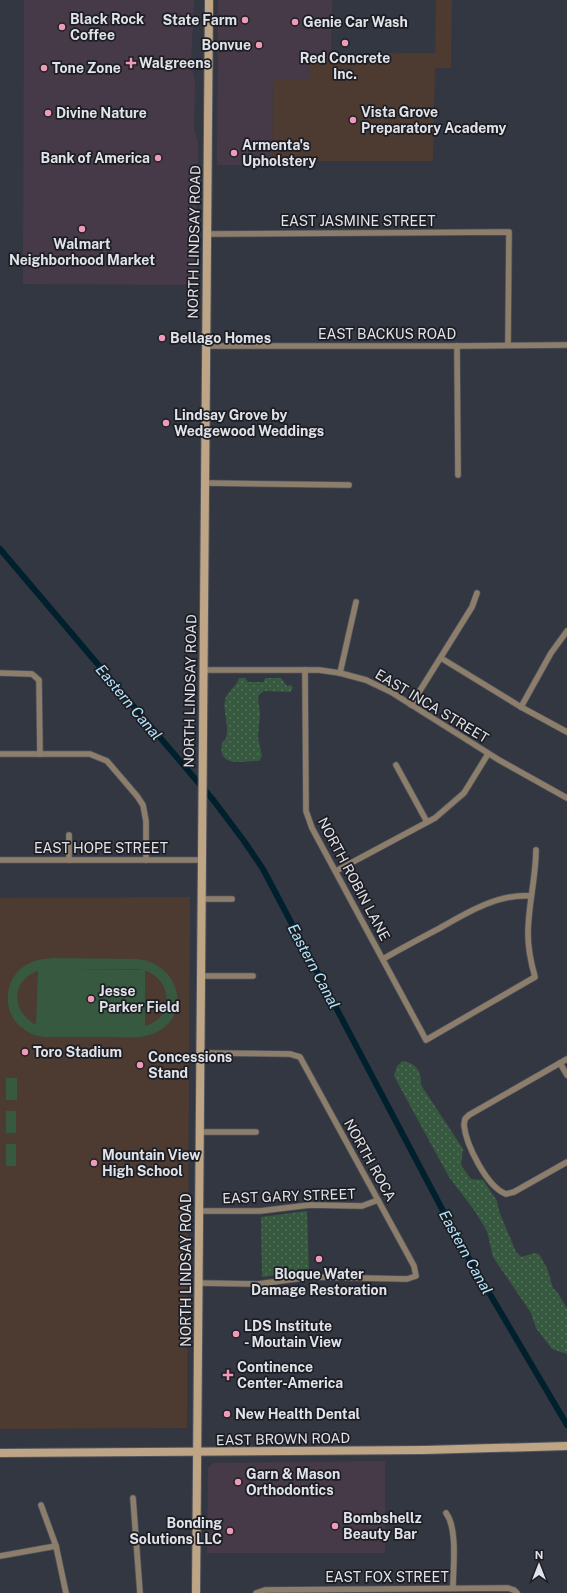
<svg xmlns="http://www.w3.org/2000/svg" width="567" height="1593" viewBox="0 0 567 1593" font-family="'Public Sans',sans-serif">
	<defs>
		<pattern id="park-dots" width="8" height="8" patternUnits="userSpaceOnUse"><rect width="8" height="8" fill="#37593f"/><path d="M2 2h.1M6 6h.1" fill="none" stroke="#54715b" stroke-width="1.8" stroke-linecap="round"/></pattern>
	</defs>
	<rect width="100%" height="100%" fill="#333741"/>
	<g fill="#463a49">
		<polygon points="24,0 194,0 191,63 195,83 194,128 198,144 198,197 194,227 194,263 198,279 197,285 23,284"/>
		<polygon points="218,0 332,0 331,53 309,54 309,79 273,79 272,161 265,161 264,165 217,165"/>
		<polygon points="385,1461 385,1553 207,1553 208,1468 213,1463"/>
	</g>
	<g fill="#4d3a31">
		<polygon points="436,0 452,0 451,68 435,68 433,161 272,161 273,79 309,79 309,54 435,53"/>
		<polygon points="190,897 187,1428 0,1429 0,898"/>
	</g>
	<g fill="#37593f" fill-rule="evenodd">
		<path d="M52,958L136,959C177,961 194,1013 157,1032C142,1040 123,1037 106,1037C87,1037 67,1037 48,1037C39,1037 32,1035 25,1030C0,1015 3,976 28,964C35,960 43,959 52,958ZM71,969H136C170,971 180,1016 145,1026V971L143,970ZM37,971H38L36,1025C12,1012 10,982 37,971Z"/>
		<rect x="6" y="1078" width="11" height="22"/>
		<rect x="6" y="1111" width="10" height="22"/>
		<rect x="6" y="1144" width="10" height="22"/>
	</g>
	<g fill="url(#park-dots)">
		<path d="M239,678H245L248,682H264L265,678H281L287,686L291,685L293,688L290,692L264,691L259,695L258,698L260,714L258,737L262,756L259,761C242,761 217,768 222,743C223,741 225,740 226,738C227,736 227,731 227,729C227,720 223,707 225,701C226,691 237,687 239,678Z"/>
		<path d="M402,1061C416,1063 422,1071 421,1085L463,1149L461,1165L471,1179L483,1180L497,1201L499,1211L516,1252L521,1257L535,1253L539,1254L547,1268L553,1288L557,1292L567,1308V1354L552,1349L536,1328L531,1313L493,1257L487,1231L474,1210L449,1177L394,1076L397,1066Z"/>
		<polygon points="307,1211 309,1271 262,1277 261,1217"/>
	</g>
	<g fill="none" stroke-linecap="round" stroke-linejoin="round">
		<polyline stroke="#01202d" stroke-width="6" points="0,549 214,801 244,841 263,869 461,1245 567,1425"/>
		<defs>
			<g id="street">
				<polyline points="207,234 509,232 508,345"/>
				<polyline points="206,346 457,346 567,345"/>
				<polyline points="457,346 458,475"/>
				<polyline points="205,483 349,485"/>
				<polyline points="441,658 521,707 567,732"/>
				<polyline points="203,670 319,670 340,673 366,680 391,692 499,760 567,798"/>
				<path d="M305,670L306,811L312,828L426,1040L535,977C531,963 528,948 528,934C528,905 536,878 536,850"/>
				<polyline points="0,673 32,674 39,680 40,754"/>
				<polyline points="340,673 356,602"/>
				<polyline points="411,705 472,607 477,593"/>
				<polyline points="521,707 551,653 567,631"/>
				<polyline points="0,754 90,754 107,761 137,796 143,805 146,821 146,860"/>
				<polyline points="396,765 427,822"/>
				<polyline points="0,860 202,860"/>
				<polyline points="69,860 69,835"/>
				<polyline points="336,871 435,818 464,793 488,754"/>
				<polyline points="201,899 232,899"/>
				<path d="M383,959C402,948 421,938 440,928C466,913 499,893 531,896"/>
				<polyline points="201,976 253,976"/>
				<path d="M567,1059L469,1115L465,1119L464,1125C466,1145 487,1187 506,1194L514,1192L567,1162"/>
				<polyline points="560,1063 567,1075"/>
				<polyline points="200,1132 256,1132"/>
				<polyline points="199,1211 260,1211 310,1205 362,1206 378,1200"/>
				<polyline points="198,1283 258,1284 310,1277 407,1279 416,1276 414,1266 300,1057 290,1054 200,1053"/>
				<polyline points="133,1498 140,1593"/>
				<polyline points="41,1505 56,1546 66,1593"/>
				<path d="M446,1513C458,1529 453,1568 453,1588"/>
				<polyline points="0,1556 56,1546"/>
				<polyline points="256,1593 265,1590 508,1588 514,1590 517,1593"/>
			</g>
			<g id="secondary">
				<polyline points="0,1453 424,1450 567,1446"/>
				<polyline points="196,1593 209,0"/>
			</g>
		</defs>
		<use href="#street" stroke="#4f535c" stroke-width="7"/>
		<use href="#secondary" stroke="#4f535c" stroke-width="10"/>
		<use href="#street" stroke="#8d7e6b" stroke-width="5.5"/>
		<use href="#secondary" stroke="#bda586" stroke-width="8"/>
	</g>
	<g fill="#ef9ab8" stroke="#1d1e23" stroke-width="1.5">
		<circle cx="245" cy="20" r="4"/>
		<circle cx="295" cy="22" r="4"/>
		<circle cx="62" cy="27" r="4"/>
		<circle cx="345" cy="43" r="4"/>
		<circle cx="259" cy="45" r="4"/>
		<path d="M129 57h4v4h4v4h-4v4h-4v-4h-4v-4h4z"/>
		<circle cx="44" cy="68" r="4"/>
		<circle cx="48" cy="113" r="4"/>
		<circle cx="353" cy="120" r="4"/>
		<circle cx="234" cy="153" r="4"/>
		<circle cx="158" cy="158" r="4"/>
		<circle cx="82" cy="229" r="4"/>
		<circle cx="162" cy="338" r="4"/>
		<circle cx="166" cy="423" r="4"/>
		<circle cx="91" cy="999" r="4"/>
		<circle cx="25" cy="1052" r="4"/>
		<circle cx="140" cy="1065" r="4"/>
		<circle cx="94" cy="1163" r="4"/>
		<circle cx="319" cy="1259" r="4"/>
		<circle cx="236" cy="1334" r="4"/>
		<path d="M226 1369h4v4h4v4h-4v4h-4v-4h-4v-4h4z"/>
		<circle cx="227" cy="1414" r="4"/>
		<circle cx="238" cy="1482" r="4"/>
		<circle cx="335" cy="1526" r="4"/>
		<circle cx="230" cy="1531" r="4"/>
	</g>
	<g text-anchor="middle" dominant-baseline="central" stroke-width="3.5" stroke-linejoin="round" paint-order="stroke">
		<g font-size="14" font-weight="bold" fill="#e1e3ea" stroke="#1d1e23" text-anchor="start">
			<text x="70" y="19">Black Rock<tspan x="70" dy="16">Coffee</tspan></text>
			<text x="237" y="20" text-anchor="end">State Farm</text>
			<text x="303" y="22">Genie Car Wash</text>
			<text x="251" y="45" text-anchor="end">Bonvue</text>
			<text x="345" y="58" text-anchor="middle">Red Concrete<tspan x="345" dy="16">Inc.</tspan></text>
			<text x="139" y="63">Walgreens</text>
			<text x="52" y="68">Tone Zone</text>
			<text x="361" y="112">Vista Grove<tspan x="361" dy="16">Preparatory Academy</tspan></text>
			<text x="56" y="113">Divine Nature</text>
			<text x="242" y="145">Armenta's<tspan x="242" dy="16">Upholstery</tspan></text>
			<text x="150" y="158" text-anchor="end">Bank of America</text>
			<text x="82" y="244" text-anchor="middle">Walmart<tspan x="82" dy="16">Neighborhood Market</tspan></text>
			<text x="170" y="338">Bellago Homes</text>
			<text x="174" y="415">Lindsay Grove by<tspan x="174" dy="16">Wedgewood Weddings</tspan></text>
			<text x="99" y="991">Jesse<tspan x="99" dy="16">Parker Field</tspan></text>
			<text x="33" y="1052">Toro Stadium</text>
			<text x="148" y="1057">Concessions<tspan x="148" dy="16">Stand</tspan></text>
			<text x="102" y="1155">Mountain View<tspan x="102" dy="16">High School</tspan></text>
			<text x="319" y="1274" text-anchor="middle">Bloque Water<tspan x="319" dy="16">Damage Restoration</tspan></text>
			<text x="244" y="1326">LDS Institute<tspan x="244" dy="16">- Moutain View</tspan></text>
			<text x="237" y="1367">Continence<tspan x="237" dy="16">Center-America</tspan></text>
			<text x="235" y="1414">New Health Dental</text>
			<text x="246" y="1474">Garn &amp; Mason<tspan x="246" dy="16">Orthodontics</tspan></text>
			<text x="343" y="1518">Bombshellz<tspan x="343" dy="16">Beauty Bar</tspan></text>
			<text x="222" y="1523" text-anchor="end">Bonding<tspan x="222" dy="16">Solutions LLC</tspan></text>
		</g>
		<g font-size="14" fill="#e1e3ea" stroke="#1d1e23">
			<text x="358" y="221">EAST JASMINE STREET</text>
			<text transform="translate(194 242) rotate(-89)">NORTH LINDSAY ROAD</text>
			<text x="387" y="334">EAST BACKUS ROAD</text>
			<text transform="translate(190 691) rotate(-89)">NORTH LINDSAY ROAD</text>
			<text transform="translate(432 706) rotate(31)">EAST INCA STREET</text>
			<text x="101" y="848">EAST HOPE STREET</text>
			<text transform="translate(354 879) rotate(62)">NORTH ROBIN LANE</text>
			<text transform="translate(370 1160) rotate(61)">NORTH ROCA</text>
			<text transform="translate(289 1196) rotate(-2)">EAST GARY STREET</text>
			<text transform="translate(186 1270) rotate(-90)">NORTH LINDSAY ROAD</text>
			<text transform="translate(283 1439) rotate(-1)">EAST BROWN ROAD</text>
			<text x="387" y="1577">EAST FOX STREET</text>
		</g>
		<g font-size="15" font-style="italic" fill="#b3e5ff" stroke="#1d1e23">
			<text transform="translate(129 702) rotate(50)">Eastern Canal</text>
			<text transform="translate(314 966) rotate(62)">Eastern Canal</text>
			<text transform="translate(466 1252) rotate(61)">Eastern Canal</text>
		</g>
	</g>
	<g transform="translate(539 1565)" stroke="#1d1e23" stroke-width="3" paint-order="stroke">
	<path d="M0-3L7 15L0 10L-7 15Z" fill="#e1e3ea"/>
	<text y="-6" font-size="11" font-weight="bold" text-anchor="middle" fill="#e1e3ea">N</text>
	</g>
</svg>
